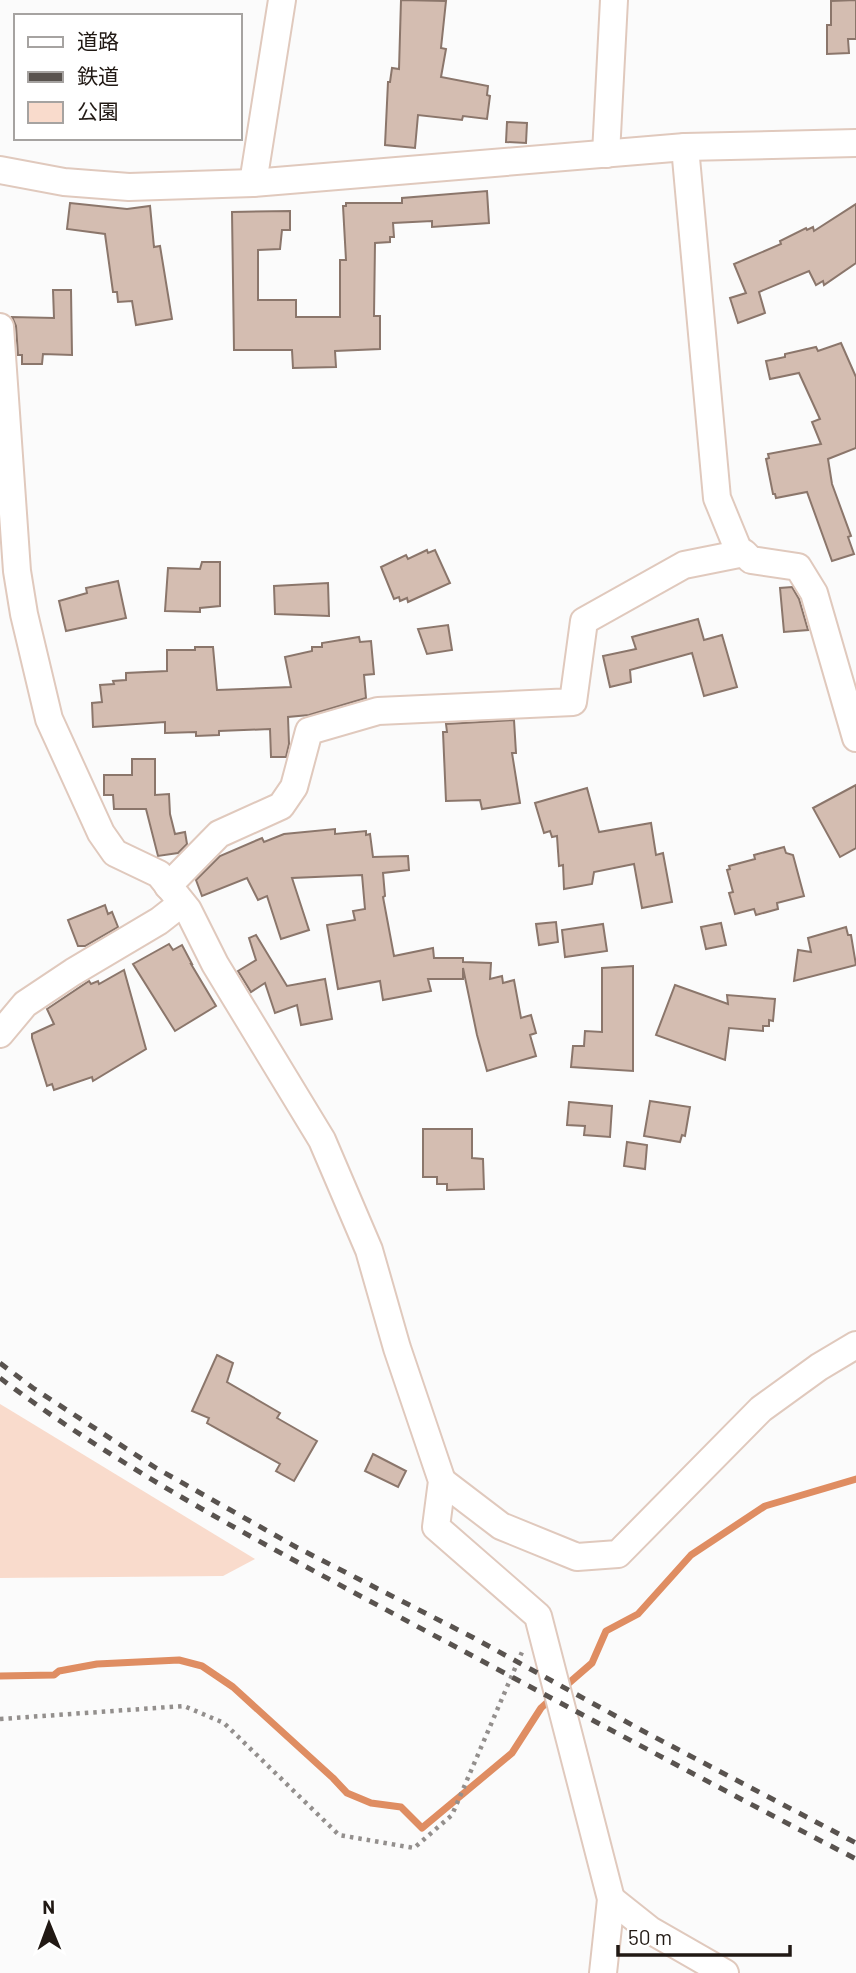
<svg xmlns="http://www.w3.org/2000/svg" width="856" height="1973" viewBox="0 0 856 1973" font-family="Barlow,'Noto Sans JP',sans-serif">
	<rect width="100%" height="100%" fill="#fbfbfb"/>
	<polygon fill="#f9dbcc" points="0,1404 10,1410 255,1559 223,1576 0,1578"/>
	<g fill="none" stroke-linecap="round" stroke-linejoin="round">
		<g stroke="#df8d62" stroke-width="7">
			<polyline points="0,1676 54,1675 59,1671 97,1664 179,1660 202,1666 233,1687 333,1778 347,1793 371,1803 401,1807 422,1828 512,1753 541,1708 553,1697"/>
			<polyline points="562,1689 592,1663 606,1631 638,1614 691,1555 765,1506 856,1479"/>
		</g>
	</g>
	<g fill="#d4bdb1" stroke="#8b766b" stroke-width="2">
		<polygon points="401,0 446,1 441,48 446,49 441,77 488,86 487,95 490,96 487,119 463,116 462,120 418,115 415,148 385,145 388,82 390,82 392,68 399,69"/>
		<polygon points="856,0 856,39 848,39 849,53 827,54 827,25 831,25 831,1"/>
		<polygon points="507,122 527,123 526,143 506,142"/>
		<polygon points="487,191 489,223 432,227 432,221 393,223 394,237 390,237 390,242 375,243 374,316 380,316 380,349 335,351 336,367 293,368 292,350 234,350 232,212 290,211 290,230 282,230 280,249 258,250 258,300 296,300 296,317 340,317 340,260 346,260 343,206 346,206 346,203 402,203 402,198"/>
		<polygon points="70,203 127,209 150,206 154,247 160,246 172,319 136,325 132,301 118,302 117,292 113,292 105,234 67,229"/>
		<polygon points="856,204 856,263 824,285 823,281 816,285 809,271 759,292 765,313 738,323 730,298 746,293 734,264 781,244 780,241 806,228 807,230 813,227 814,231"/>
		<polygon points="53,290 71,290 72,355 43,354 42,364 22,364 22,355 18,355 16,326 12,317 54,318"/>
		<polygon points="841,343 856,377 856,448 828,459 832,484 851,536 848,537 854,554 832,561 807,492 776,498 775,494 773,494 766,459 769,458 768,454 821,444 812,422 820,419 799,373 770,379 766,361 785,357 785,354 816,347 818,351"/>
		<polygon points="427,550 428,553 435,550 450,583 408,602 407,598 400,601 399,597 394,599 381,567 406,555 408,559"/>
		<polygon points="202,562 220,562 220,606 200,608 200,612 165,611 168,568 200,569"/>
		<polygon points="118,581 126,618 66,631 59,601 87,593 86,588"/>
		<polygon points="328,583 329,616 275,614 274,586"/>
		<polygon points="792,587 799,599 808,630 784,632 780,588"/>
		<polygon points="698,619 704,640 722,635 737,687 704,696 692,653 630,670 631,682 610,687 603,656 636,649 632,637"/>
		<polygon points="448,625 452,650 427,654 418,629"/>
		<polygon points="359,637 360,642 371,641 374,674 364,675 366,698 309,715 288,717 289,744 286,757 271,757 270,729 219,731 219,735 196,736 196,732 165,733 165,722 93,727 92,703 102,702 100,685 114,684 113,681 126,680 126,673 167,671 167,650 195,650 195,647 213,647 217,690 291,687 285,657 312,651 312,647 322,647 322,643"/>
		<polygon points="514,720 516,753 512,753 520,803 482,809 480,800 446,801 443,732 447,732 446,724"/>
		<polygon points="132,759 155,759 155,795 169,794 170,814 175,834 185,832 187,844 178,853 158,856 146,809 114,809 113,795 104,795 104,775 132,775"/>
		<polygon points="856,785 856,848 840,857 813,808"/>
		<polygon points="587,788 599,832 651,823 656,855 663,853 672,902 642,908 634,864 594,872 592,884 564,889 563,865 559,866 557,836 552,837 550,831 544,833 535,803"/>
		<polygon points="335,829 335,834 366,831 366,835 370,834 373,857 408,856 409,870 383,873 385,896 383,897 394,956 433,948 434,958 463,958 463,962 491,963 490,979 502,976 503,983 514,980 521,1018 531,1015 536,1033 530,1035 536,1056 487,1071 477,1035 463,968 463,979 428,979 431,991 383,1000 380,981 338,989 327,925 355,920 353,911 365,909 362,875 292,878 309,930 281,939 267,896 258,900 247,878 202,896 196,880 220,856 262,838 264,842 284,834"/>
		<polygon points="784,847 786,853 793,855 804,896 777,903 778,909 756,915 754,909 735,914 729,893 733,892 727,870 730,869 729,866 755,859 754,855"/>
		<polygon points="105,905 108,914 112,912 118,927 85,946 78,946 68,920"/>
		<polygon points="556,922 558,942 539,945 536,924"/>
		<polygon points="721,923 726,945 706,949 701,927"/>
		<polygon points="603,924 607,951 565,957 562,930"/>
		<polygon points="846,927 848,935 851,935 856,965 794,981 798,950 811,952 808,938"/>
		<polygon points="256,935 287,986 325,979 332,1019 301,1025 297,1005 275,1013 265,983 251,992 238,971 256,960 249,938"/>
		<polygon points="169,944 173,950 182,945 192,964 191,964 216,1006 175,1031 133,964"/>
		<polygon points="633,966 633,1071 571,1067 573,1046 584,1046 585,1031 602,1032 602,968"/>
		<polygon points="124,970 146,1049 93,1081 92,1077 54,1090 52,1084 47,1086 32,1038 32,1034 54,1024 47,1009 89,981 91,984 98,981 99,984"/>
		<polygon points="675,985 728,1004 727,995 775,999 773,1021 769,1020 769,1026 763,1026 763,1031 729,1028 725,1060 656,1035"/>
		<polygon points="650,1101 690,1107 685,1136 682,1135 680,1142 644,1136"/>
		<polygon points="569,1102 612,1106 610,1137 584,1135 585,1126 567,1125"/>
		<polygon points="423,1129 472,1129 472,1158 483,1159 484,1189 447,1190 447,1184 437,1184 437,1177 423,1177"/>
		<polygon points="627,1142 647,1145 645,1169 624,1166"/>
		<polygon points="217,1355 233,1363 227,1382 280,1413 277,1418 317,1441 294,1481 276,1471 280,1464 207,1423 209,1418 192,1411"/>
		<polygon points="373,1454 406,1471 398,1487 365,1471"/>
	</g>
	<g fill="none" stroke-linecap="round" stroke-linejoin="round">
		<defs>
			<g id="minor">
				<polyline points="685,147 717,498 740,554"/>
				<polyline points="606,154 614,0"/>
				<polyline points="0,170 64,182 129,187 253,183 685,147 856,143"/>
				<polyline points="253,183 282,0"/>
				<polyline points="0,327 17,571 24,614 49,719 101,833 115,853 159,874 188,910 215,964 322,1140 369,1250 397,1348 442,1481 436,1527 538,1616 611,1899 603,1973"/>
				<polyline points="168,886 219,834 281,806 294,787 309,731 378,711 573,702 584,621 684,565 744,553 751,560 798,567 814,593 856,738"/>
				<polyline points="0,1034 25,1004 73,972 159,921 182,903"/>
				<polyline points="442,1481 501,1526 577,1557 618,1554 761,1409 819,1367 856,1345"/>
				<polyline points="611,1899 650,1930 725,1973"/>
			</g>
		</defs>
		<use href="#minor" stroke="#e0c9bd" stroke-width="30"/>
		<polyline stroke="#938f8d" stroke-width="4.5" stroke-dasharray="3.5 5" stroke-linecap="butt" points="0,1719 184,1706 224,1723 339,1835 414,1848 452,1815 522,1652"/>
		<use href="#minor" stroke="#fff" stroke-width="26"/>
		<g stroke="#59534f" stroke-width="5" stroke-dasharray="9 9" stroke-linecap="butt">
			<polyline points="0,1363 33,1388 156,1468 296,1547 474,1638 643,1731 856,1843"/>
			<path d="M0,1378C122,1470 260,1542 394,1614C548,1696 701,1779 856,1859"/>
		</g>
	</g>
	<rect x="14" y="14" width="228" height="126" fill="#ffffff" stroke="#a6a3a1" stroke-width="2"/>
	<rect x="28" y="37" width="35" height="10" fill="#ffffff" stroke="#a6a3a1" stroke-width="2"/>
	<text x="77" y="49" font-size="21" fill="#211914">道路</text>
	<rect x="28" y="72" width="35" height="10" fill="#59534f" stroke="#a6a3a1" stroke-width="2"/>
	<text x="77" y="84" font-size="21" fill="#211914">鉄道</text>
	<rect x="28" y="102" width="35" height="21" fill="#f9dbcc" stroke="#a6a3a1" stroke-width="2"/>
	<text x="77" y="119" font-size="21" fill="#211914">公園</text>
	<g transform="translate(49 1924) rotate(359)" stroke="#ffffff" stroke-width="5" paint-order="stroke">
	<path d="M0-5L12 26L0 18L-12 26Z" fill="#211914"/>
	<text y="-10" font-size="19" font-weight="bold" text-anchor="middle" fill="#211914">N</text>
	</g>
	<path d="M618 1945v10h172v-10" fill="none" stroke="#211914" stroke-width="3.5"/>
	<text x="628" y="1945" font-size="21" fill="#211914" stroke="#ffffff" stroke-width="5" paint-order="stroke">50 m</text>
</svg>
